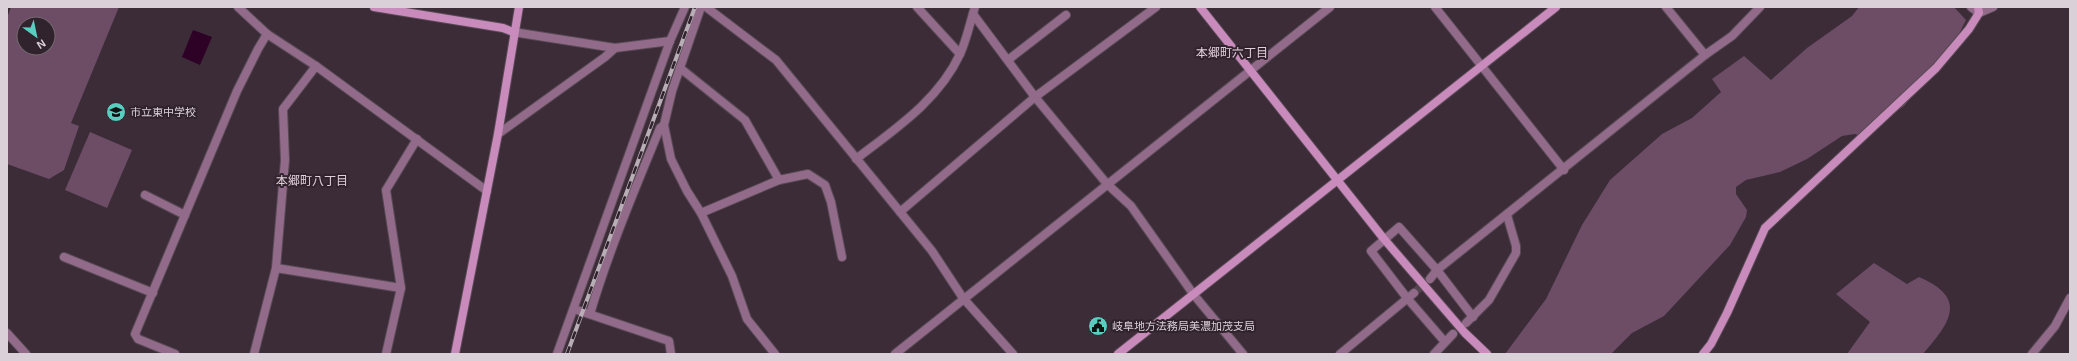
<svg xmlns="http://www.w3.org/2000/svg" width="2077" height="361" viewBox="0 0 2077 361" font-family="Helvetica,'Noto Sans JP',sans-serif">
	<rect width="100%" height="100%" fill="#3b2c38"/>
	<g fill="#6c4d65" fill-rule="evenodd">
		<path d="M11,7H119L71,123L79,126L64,170L49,179L7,164V18ZM24,24H48V48H24Z"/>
		<polygon points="1859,7 1954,7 1966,20 1954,44 1904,106 1861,136 1855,134 1842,136 1807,159 1780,172 1746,180 1736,187 1736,194 1747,210 1746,217 1730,245 1664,316 1632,333 1611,354 1505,354 1546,299 1582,225 1610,180 1662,134 1692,118 1721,92 1712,79 1744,56 1771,80 1807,48 1852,16"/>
		<polygon points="90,132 132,150 107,208 65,190"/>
		<path d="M1874,263L1907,284L1919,277C1968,298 1951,322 1923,354H1847L1870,322L1836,294Z"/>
	</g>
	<polygon fill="#2e0127" points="193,30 212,37 200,65 182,57"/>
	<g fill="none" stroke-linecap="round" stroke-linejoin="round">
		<polyline stroke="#534550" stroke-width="8" stroke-dasharray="8 4" stroke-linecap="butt" points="1414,293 1428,280"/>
		<defs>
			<g id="street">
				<polyline points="238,7 267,34 316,66 487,191"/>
				<polyline points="701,7 672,91 664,125 671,159 687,191 701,213 732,276 747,319 775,354"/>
				<polyline points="706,7 776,60 932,251 963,298 1013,354"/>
				<polyline points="917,7 960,54"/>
				<polyline points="1435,7 1564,170"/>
				<polyline points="1666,7 1705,55"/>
				<polyline points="1971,7 1979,13 1993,7"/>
				<polyline points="973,14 1035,97 1107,184 1131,206 1194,295 1243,354"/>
				<polyline points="513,32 615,48 670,41"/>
				<polyline points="1008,60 1066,15"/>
				<polyline points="680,68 745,120 779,180"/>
				<polyline points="498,134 605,57 615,48"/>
				<path d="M856,159C895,129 939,100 960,54C967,39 970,22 975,7"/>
				<polyline points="145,195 185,215"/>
				<polyline points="900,212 1035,97 1156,7"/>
				<polyline points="701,213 779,180 808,174 825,185 831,202 842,257"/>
				<polyline points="64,257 153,293"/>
				<polyline points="276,268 285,160 283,109 316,66"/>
				<polyline points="1430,279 1437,270 1705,55 1732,36 1760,7"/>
				<polyline points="574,309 669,341 671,354"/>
				<path d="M590,314C609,250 635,189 660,128L664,125"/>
				<polyline points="1466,323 1489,300 1516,253 1516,246 1507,215"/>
				<polyline points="7,333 26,354"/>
				<polyline points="1445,342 1407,298 1371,251 1399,227 1437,270 1473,317"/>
				<polyline points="175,354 138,339 135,334 237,91 258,49 267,34"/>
				<polyline points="254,354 276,268 401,288"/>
				<polyline points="386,354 401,288 386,190 417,139"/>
				<polyline points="557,354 670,41 685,7"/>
				<polyline points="895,354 1330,7"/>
				<polyline points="1340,354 1414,293"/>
				<polyline points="1434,354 1453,334"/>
				<polyline points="2032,354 2055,326 2070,298"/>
			</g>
			<g id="secondary">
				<polyline points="374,7 503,28 513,32"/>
				<polyline points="1200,7 1384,239 1465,333 1487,354"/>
				<polyline points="455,354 498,134 519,7"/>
				<polyline points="1118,354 1556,7"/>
				<polyline points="1703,354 1711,344 1727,313 1765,228 1936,68 1969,29 1979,13 1978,7"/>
			</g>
		</defs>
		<use href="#street" stroke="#584a55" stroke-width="10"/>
		<use href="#secondary" stroke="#584a55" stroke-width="10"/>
		<use href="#street" stroke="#936b8a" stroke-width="8"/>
		<use href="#secondary" stroke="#c98abc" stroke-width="8"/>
		<defs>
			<polyline id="rail" points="567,354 695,7"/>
		</defs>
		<use href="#rail" stroke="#b8aeb6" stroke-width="4"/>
		<use href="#rail" stroke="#31232d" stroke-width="2.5" stroke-dasharray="8" stroke-linecap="butt"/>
	</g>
	<defs>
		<symbol id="school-disc" viewBox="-11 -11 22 22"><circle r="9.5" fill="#58cec0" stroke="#31232d"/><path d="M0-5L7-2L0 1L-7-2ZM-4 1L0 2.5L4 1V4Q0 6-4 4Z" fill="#111"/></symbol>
		<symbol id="civic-disc" viewBox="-11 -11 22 22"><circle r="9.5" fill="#58cec0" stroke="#31232d"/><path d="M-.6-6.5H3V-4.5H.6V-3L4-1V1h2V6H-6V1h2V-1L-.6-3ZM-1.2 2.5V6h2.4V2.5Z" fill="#111"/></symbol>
	</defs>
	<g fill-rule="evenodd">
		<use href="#school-disc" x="105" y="101" width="22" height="22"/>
		<use href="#civic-disc" x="1087" y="315" width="22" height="22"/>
	</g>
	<g text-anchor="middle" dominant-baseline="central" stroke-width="4" stroke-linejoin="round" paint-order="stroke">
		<g font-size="11" fill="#dad1d8" stroke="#31232d" text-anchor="start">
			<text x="130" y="112">市立東中学校</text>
			<text x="1112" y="326">岐阜地方法務局美濃加茂支局</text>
		</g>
		<g font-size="12" fill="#e1cedc" stroke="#31232d">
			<text x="1232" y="53">本郷町六丁目</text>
			<text x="312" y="181">本郷町八丁目</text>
		</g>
	</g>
	<rect width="2077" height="361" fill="none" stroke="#dad1d8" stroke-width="16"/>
	<g transform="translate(36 36) rotate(147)"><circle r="19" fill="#31232d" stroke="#756971"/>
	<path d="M0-3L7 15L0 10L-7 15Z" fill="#58cec0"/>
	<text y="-6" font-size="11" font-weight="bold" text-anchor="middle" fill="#dad1d8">N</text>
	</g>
</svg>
